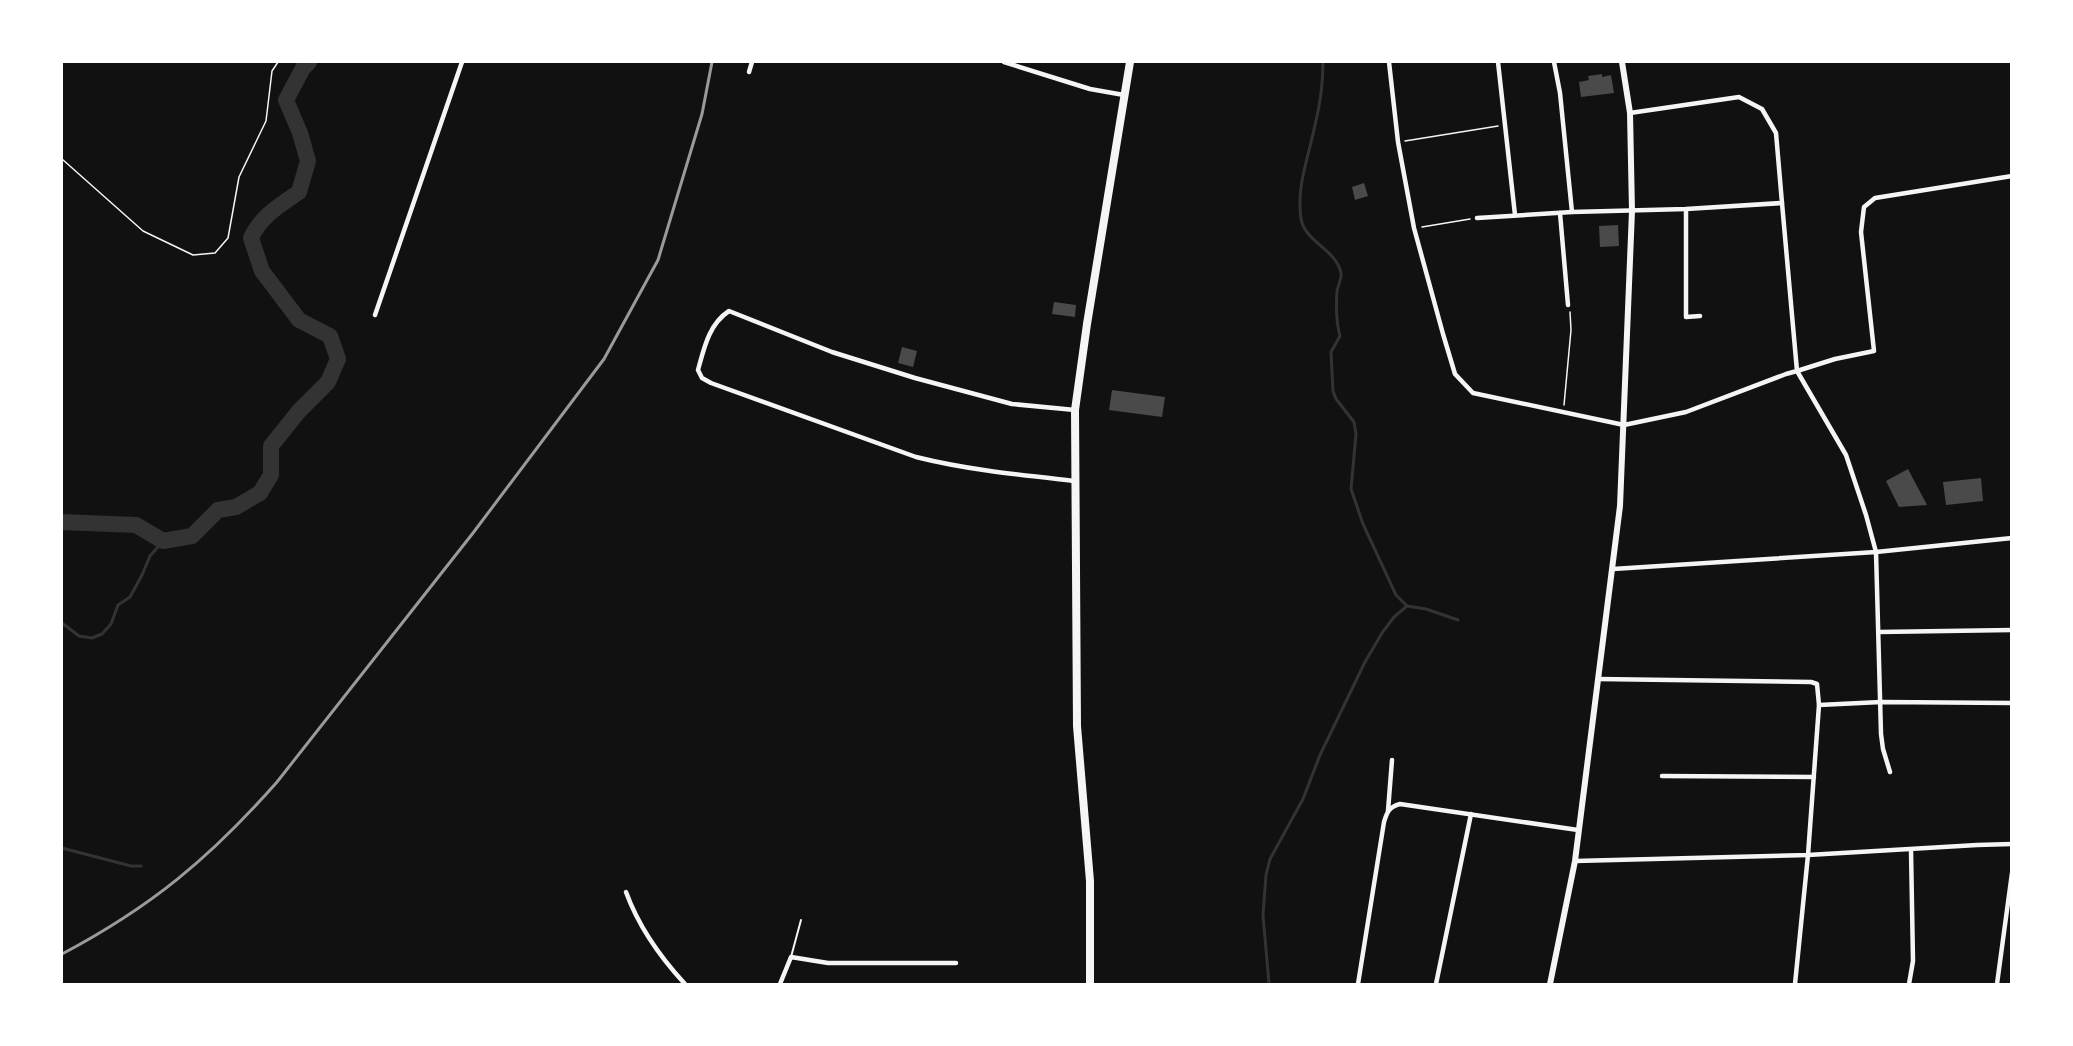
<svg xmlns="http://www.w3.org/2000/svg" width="2073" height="1046" viewBox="0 0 2073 1046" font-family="Ubuntu,sans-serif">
	<rect width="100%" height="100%" fill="#111"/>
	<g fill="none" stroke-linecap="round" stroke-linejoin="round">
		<g stroke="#333" stroke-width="3">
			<polyline points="1407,606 1426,609 1458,620"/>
			<polyline points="62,623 79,636 92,638 102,634 111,624 118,605 130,597 142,575 150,556 163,541"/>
			<polyline points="62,848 131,866 141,866"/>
			<path d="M1269,984L1263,915L1266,875L1270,859L1303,799L1320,755L1365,662L1382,633L1394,617L1407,606L1396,595L1363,524L1351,489L1356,434L1354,422L1336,399L1333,391L1331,352L1340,336C1336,322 1336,305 1337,291C1338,285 1342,278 1341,273C1336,249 1305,242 1301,219C1296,186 1309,156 1315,125C1320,105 1323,82 1323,62"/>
		</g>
		<path stroke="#333" stroke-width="16" d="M62,522L136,525L163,541L192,536L218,510L236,507L260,493L271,475V446L299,411L328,382L338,359L330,336L299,320L262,271L251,238C261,216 280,205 299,192L308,161L300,133L286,100L303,68L309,62"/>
	</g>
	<g fill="#4a4a4a">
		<polygon points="1602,74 1602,77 1611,75 1614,93 1581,97 1579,82 1589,80 1588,76"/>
		<polygon points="1364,183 1368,196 1355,200 1352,187"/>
		<polygon points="1618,225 1619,246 1600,247 1599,226"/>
		<polygon points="1054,302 1076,305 1075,317 1052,314"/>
		<polygon points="902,347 917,351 913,367 898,363"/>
		<polygon points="1112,390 1165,397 1162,417 1109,410"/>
		<polygon points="1908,469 1927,505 1899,507 1886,481"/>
		<polygon points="1981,478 1983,501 1946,505 1943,482"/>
	</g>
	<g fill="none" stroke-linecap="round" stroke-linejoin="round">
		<g stroke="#f5f5f5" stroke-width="1.5">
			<polyline points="1405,141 1498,126"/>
			<polyline points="62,159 143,231 193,255 215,253 228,238 239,177 266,121 272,71 278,62"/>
			<polyline points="1422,227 1470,219"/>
			<polyline points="1564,405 1571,330 1570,312"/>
		</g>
		<polyline stroke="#f5f5f5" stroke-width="2" points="791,957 801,920"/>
		<g stroke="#f5f5f5" stroke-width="4.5">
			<polyline points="1004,62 1090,89 1124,95"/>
			<polyline points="1389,62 1398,142 1414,228 1443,334 1455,374 1473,393 1624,425 1686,412 1786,374 1797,371 1782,203"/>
			<polyline points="1498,62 1515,215"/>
			<polyline points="1554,62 1560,93 1572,212 1686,209 1782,203 1776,133 1762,109 1739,97 1630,113"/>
			<polyline points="749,72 752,62"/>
			<polyline points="1686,209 1686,317 1700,316"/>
			<polyline points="1560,213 1568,305"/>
			<polyline points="1477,218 1572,212"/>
			<polyline points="375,315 462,62"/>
			<path d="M1075,481C1021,475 968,470 916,457L711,383L702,378L698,370C704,348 709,324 729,311L832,352L915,378L1012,404L1075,410"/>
			<polyline points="1613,569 1876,552 2012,538"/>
			<polyline points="1879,632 2012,630"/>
			<polyline points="1598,679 1811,682 1817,684 1819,705 1881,702 2012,703"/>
			<polyline points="1890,772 1883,749 1881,734 1876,552 1866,515 1846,455 1797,371 1835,359 1874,351 1861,232 1864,207 1875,198 2012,176"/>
			<polyline points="1662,776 1814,777"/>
			<polyline points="1388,811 1392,760"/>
			<polyline points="1575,861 1808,855 1977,845 2012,844"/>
			<path d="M626,892C638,925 661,958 685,984"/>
			<polyline points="780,984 791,957 828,963 956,963"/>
			<path d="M1358,984L1384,822C1387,812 1389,807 1400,804L1578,830"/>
			<polyline points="1436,984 1471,814"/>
			<polyline points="1795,984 1808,855 1819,705"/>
			<polyline points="1909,984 1913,961 1911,850"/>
			<polyline points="1997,984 2012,873"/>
		</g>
		<polyline stroke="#f5f5f5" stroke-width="6" points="1550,984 1575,861 1620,506 1632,211 1630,113 1622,62"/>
		<polyline stroke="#f5f5f5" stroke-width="8" points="1090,984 1090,881 1077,726 1075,410 1087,324 1130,62"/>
		<path stroke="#9a9a9a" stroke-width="3" d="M62,954C151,907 210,858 277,782L473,533L604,359L658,260L702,114L712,62"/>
	</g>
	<rect width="2073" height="1046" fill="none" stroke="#ffffff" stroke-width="126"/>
</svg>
